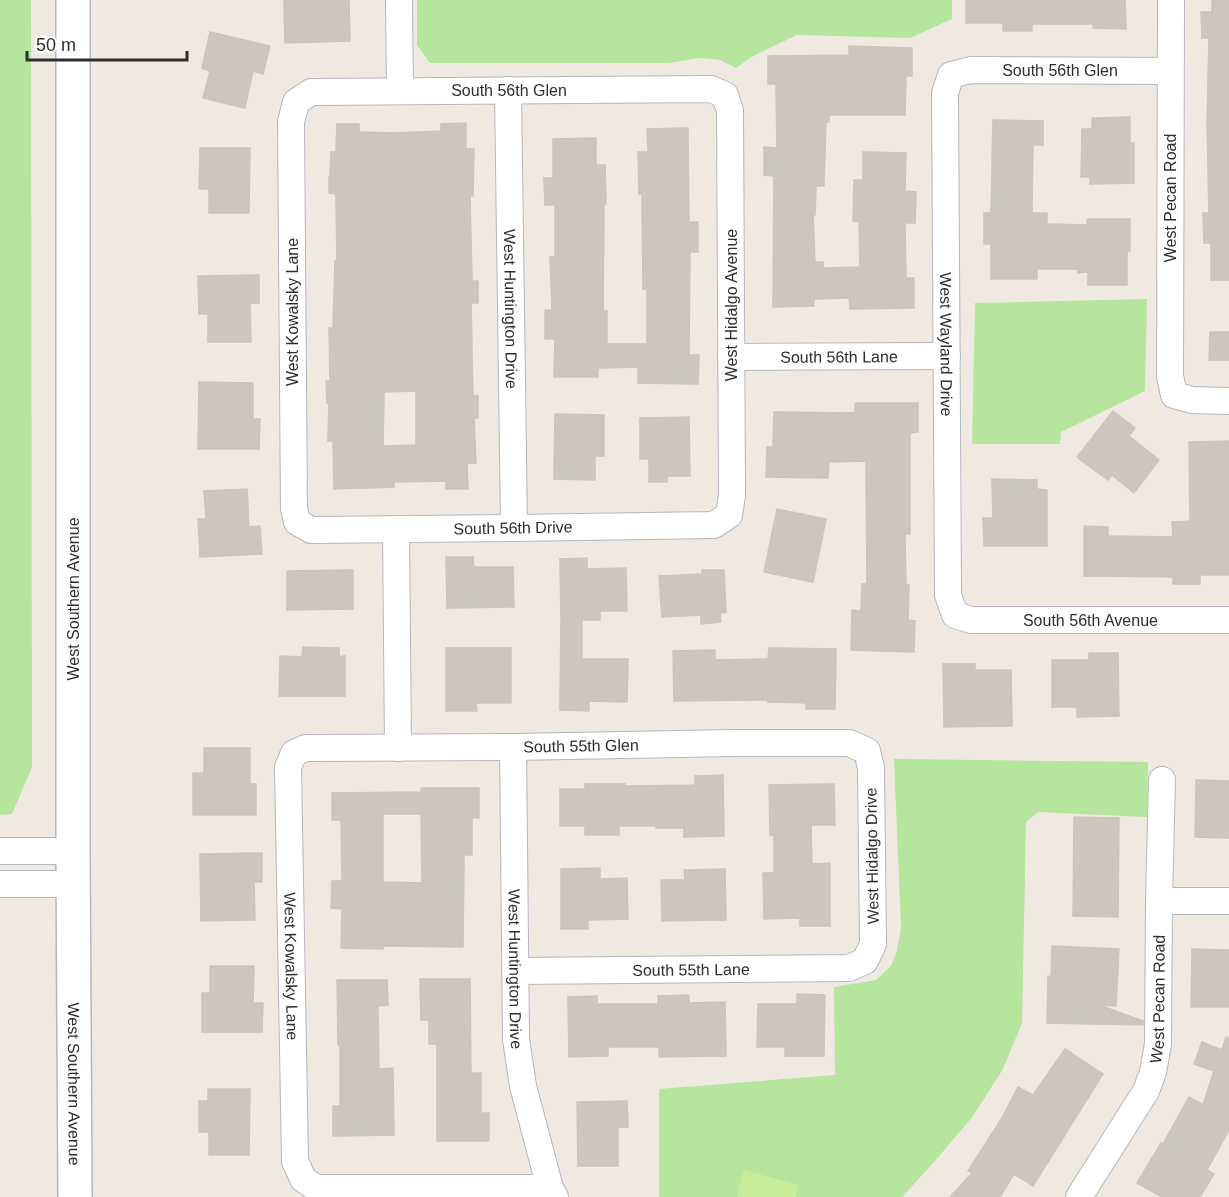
<svg xmlns="http://www.w3.org/2000/svg" width="1229" height="1197" viewBox="0 0 1229 1197" font-family="Helvetica,sans-serif">
	<rect width="100%" height="100%" fill="#efe9e1"/>
	<g fill="#b6e59e">
		<polygon points="0,0 31,0 32,767 12,814 0,815"/>
		<polygon points="417,0 952,0 952,19 910,38 797,35 753,56 736,68 720,60 700,58 668,63 430,63 417,45"/>
		<polygon points="1147,299 1145,391 1061,432 1060,444 972,444 975,303"/>
		<polygon points="894,759 1148,762 1147,817 1038,812 1026,822 1022,1023 1003,1069 973,1116 935,1161 902,1197 659,1197 659,1089 835,1075 834,987 876,980 891,966 897,951 901,927"/>
	</g>
	<polygon fill="#c9ec9a" points="744,1170 799,1185 796,1197 737,1197"/>
	<g fill="#cbc7bf" stroke="#cbc5ba" stroke-width="1.5" fill-rule="evenodd">
		<polygon points="284,0 349,0 350,41 285,43"/>
		<polygon points="966,0 1125,0 1126,29 1093,28 1093,24 1032,24 1032,31 1003,31 1003,23 966,23"/>
		<polygon points="1212,0 1229,0 1229,280 1211,280 1211,243 1204,243 1203,213 1209,213 1207,123 1209,38 1202,38 1201,12 1212,12"/>
		<polygon points="210,32 270,46 263,74 253,71 245,108 203,98 210,71 202,68"/>
		<polygon points="849,46 912,48 912,76 906,76 905,115 829,115 829,122 826,122 824,186 816,186 815,215 813,215 815,262 823,262 823,268 860,267 859,222 853,221 854,180 863,180 863,152 906,153 905,191 916,192 915,223 905,223 906,278 914,278 914,308 850,309 849,298 814,299 814,306 773,307 774,176 764,175 764,147 777,148 776,84 768,84 768,56 849,55"/>
		<polygon points="1130,117 1130,143 1134,143 1134,183 1090,184 1090,177 1081,177 1082,129 1092,129 1092,118"/>
		<polygon points="993,120 1043,121 1043,145 1033,145 1032,213 1047,213 1047,224 1087,225 1087,219 1130,219 1130,251 1127,251 1127,285 1088,285 1088,272 1078,273 1078,269 1037,269 1037,279 991,279 991,244 984,244 984,213 991,213"/>
		<path d="M466,123V149H474L473,196H470L472,281H478V303H471L473,396H478V418H474L476,463H467L468,489H446V481L394,482V487L334,489L333,441H328L329,403H327L326,381H330L329,328H333L335,261H337L336,194L329,193V177H330L331,152H336L337,124H359V132L396,133L441,131V124ZM416,391V445L383,446L384,392Z"/>
		<polygon points="688,128 689,222 698,222 698,252 690,252 689,355 699,355 698,384 638,383 638,367 598,368 598,377 554,377 555,339 545,339 545,310 552,310 550,257 555,257 555,205 545,205 544,178 553,178 553,139 596,138 596,165 605,165 606,204 604,204 603,311 607,311 607,344 647,344 647,289 643,289 642,194 639,194 638,152 648,152 647,129"/>
		<polygon points="200,148 250,148 249,213 209,213 209,189 199,189"/>
		<polygon points="259,275 259,303 250,303 251,342 208,342 208,314 199,314 198,276"/>
		<polygon points="1210,332 1229,332 1229,360 1209,360"/>
		<polygon points="199,382 253,383 253,419 260,419 259,449 198,449"/>
		<polygon points="855,403 918,403 918,432 910,433 910,534 905,534 906,585 909,585 908,620 915,621 914,652 851,650 852,610 861,611 862,584 867,584 866,461 829,462 828,478 766,477 767,447 773,447 774,412 855,413"/>
		<polygon points="1113,411 1135,428 1129,436 1159,460 1134,493 1112,475 1108,480 1077,457"/>
		<polygon points="555,414 604,415 604,456 595,456 595,480 554,479"/>
		<polygon points="689,417 690,476 667,476 667,482 649,482 649,459 640,459 640,418"/>
		<polygon points="1229,441 1229,575 1200,575 1200,584 1173,584 1173,577 1084,576 1084,526 1108,527 1108,536 1173,537 1172,522 1190,521 1189,442"/>
		<polygon points="992,479 1037,480 1037,489 1047,490 1047,546 984,546 983,518 993,518"/>
		<polygon points="247,489 249,527 260,526 262,554 200,557 198,519 206,519 204,491"/>
		<polygon points="777,509 826,519 813,582 764,572"/>
		<polygon points="446,557 473,557 474,567 513,567 514,607 447,608"/>
		<polygon points="587,558 587,569 626,568 627,611 600,611 600,620 582,620 582,659 628,659 627,702 589,701 589,711 560,710 561,620 560,559"/>
		<polygon points="353,570 353,609 287,610 287,571"/>
		<polygon points="702,570 724,570 726,612 720,613 721,622 701,624 701,615 662,617 659,576 702,574"/>
		<polygon points="303,647 339,648 339,657 345,656 345,696 279,696 280,656 302,657"/>
		<polygon points="446,648 511,648 511,703 476,703 477,711 446,711"/>
		<polygon points="769,648 836,649 835,709 806,709 806,703 768,702 768,700 674,701 673,651 715,650 715,660 768,659"/>
		<polygon points="1089,653 1118,653 1119,716 1077,717 1077,707 1052,707 1052,660 1089,660"/>
		<polygon points="943,664 975,664 975,670 1011,670 1012,726 944,727"/>
		<polygon points="204,748 250,748 250,784 256,784 256,815 193,815 193,773 204,773"/>
		<polygon points="723,775 724,836 684,837 684,828 656,828 656,826 619,826 619,835 585,835 585,826 560,826 560,789 585,789 585,784 625,784 625,786 695,785 695,776"/>
		<polygon points="1196,780 1229,781 1229,838 1195,837"/>
		<polygon points="834,784 835,825 811,825 812,864 830,863 830,926 800,926 800,918 764,919 763,873 774,873 774,835 770,835 769,785"/>
		<path d="M421,788H479V818H472V855H464L463,947L383,946V949L341,948L342,909L331,908L332,881H342L341,820H332V793L421,792ZM383,814H421L422,883L383,882Z"/>
		<polygon points="1074,817 1119,818 1118,917 1073,916"/>
		<polygon points="262,853 262,882 254,882 255,920 201,921 200,854"/>
		<polygon points="600,868 600,879 627,878 628,919 588,920 588,929 561,929 561,869"/>
		<polygon points="725,869 726,920 662,921 661,880 685,880 684,870"/>
		<polygon points="1052,946 1119,949 1116,1006 1099,1005 1143,1021 1143,1025 1047,1023 1048,976 1051,977"/>
		<polygon points="1192,949 1229,950 1229,1007 1191,1007"/>
		<polygon points="210,966 254,966 253,1003 263,1003 262,1032 202,1032 202,993 210,993"/>
		<polygon points="420,979 470,979 471,1073 481,1073 481,1113 489,1113 489,1141 437,1141 437,1044 429,1044 429,1020 421,1020"/>
		<polygon points="337,980 387,980 388,1005 378,1006 379,1069 393,1068 394,1135 333,1136 333,1106 340,1106 340,1045 338,1045"/>
		<polygon points="797,994 825,995 824,1056 785,1056 785,1047 757,1047 758,1004 797,1004"/>
		<polygon points="689,995 689,1003 725,1002 726,1056 659,1057 659,1047 608,1047 608,1056 569,1057 568,997 597,996 597,1004 658,1004 658,996"/>
		<polygon points="1226,1037 1229,1038 1229,1130 1207,1170 1214,1174 1200,1197 1162,1197 1137,1183 1161,1143 1163,1144 1189,1097 1203,1105 1214,1071 1194,1064 1202,1042 1222,1050"/>
		<polygon points="1065,1049 1103,1074 1033,1186 1014,1174 1000,1197 950,1197 972,1173 968,1171 1002,1118 1018,1087 1033,1095"/>
		<polygon points="208,1089 250,1089 249,1155 209,1155 209,1132 199,1132 199,1101 208,1101"/>
		<polygon points="627,1101 628,1127 618,1127 618,1166 578,1166 577,1102"/>
	</g>
	<g fill="none" stroke-linecap="round" stroke-linejoin="round">
		<defs>
			<g id="street">
				<polyline points="399,0 400,91"/>
				<polyline points="1171,0 1170,376 1174,395 1192,400 1229,401"/>
				<path id="s1" d="M1170,71L971,70L951,75L945,93L948,595L955,615L971,620H1229"/>
				<polygon points="711,89 725,95 730,111 732,495 729,515 714,525 514,528 311,530 297,522 294,508 291,122 296,102 311,92"/>
				<path id="s2" d="M508,90L514,528"/>
				<path id="s3" d="M731,357L947,356"/>
				<polyline points="396,529 398,748"/>
				<path id="s4" d="M513,747L516,1039L523,1086L550,1188L555,1197"/>
				<polyline points="0,851 73,851"/>
				<polyline points="0,884 73,884"/>
				<polyline points="1159,901 1229,901"/>
				<path id="s5" d="M515,971L849,968L865,961L873,944L871,768L867,751L849,743H734L513,747L306,748L294,753L288,767L295,1161L303,1179L316,1188H550"/>
				<path id="s6" d="M1079,1197L1146,1091L1153,1072L1158,1044L1159,901L1162,780"/>
			</g>
			<g id="secondary">
				<path id="s7" d="M73,0V851L75,1197"/>
			</g>
		</defs>
		<use href="#street" stroke="#b4b7c1" stroke-width="28"/>
		<use href="#secondary" stroke="#b4b7c1" stroke-width="36"/>
		<use href="#street" stroke="#fff" stroke-width="26"/>
		<use href="#secondary" stroke="#fff" stroke-width="33"/>
	</g>
	<g text-anchor="middle" dominant-baseline="central" stroke-width="4.5" stroke-linejoin="round" paint-order="stroke">
		<g font-size="16" fill="#2e2e2e" stroke="#fff">
			<text x="1060" y="70">South 56th Glen</text>
			<text x="509" y="90">South 56th Glen</text>
			<text transform="translate(1170 198) rotate(-90)">West Pecan Road</text>
			<text transform="translate(731 305) rotate(-90)">West Hidalgo Avenue</text>
			<text stroke="none"><textPath href="#s2" startOffset="219">West Huntington Drive</textPath></text>
			<text transform="translate(292 312) rotate(-90)">West Kowalsky Lane</text>
			<text stroke="none"><textPath href="#s1" startOffset="490">West Wayland Drive</textPath></text>
			<text stroke="none"><textPath href="#s3" startOffset="108">South 56th Lane</textPath></text>
			<text transform="translate(513 528) rotate(-1)">South 56th Drive</text>
			<text transform="translate(73 599) rotate(-90)">West Southern Avenue</text>
			<text stroke="none"><textPath href="#s1" startOffset="898">South 56th Avenue</textPath></text>
			<text transform="translate(581 746) rotate(-1)">South 55th Glen</text>
			<text transform="translate(872 856) rotate(-91)">West Hidalgo Drive</text>
			<text stroke="none"><textPath href="#s5" startOffset="1354">West Kowalsky Lane</textPath></text>
			<text stroke="none"><textPath href="#s4" startOffset="222">West Huntington Drive</textPath></text>
			<text stroke="none"><textPath href="#s5" startOffset="176">South 55th Lane</textPath></text>
			<text stroke="none"><textPath href="#s6" startOffset="219">West Pecan Road</textPath></text>
			<text stroke="none"><textPath href="#s7" startOffset="1084">West Southern Avenue</textPath></text>
		</g>
	</g>
	<path d="M27 51v9h160v-9" fill="none" stroke="#2e2e2e" stroke-width="3"/>
	<text x="36" y="51" font-size="18" fill="#2e2e2e" stroke="#ffffff" stroke-width="4.5" paint-order="stroke">50 m</text>
</svg>
